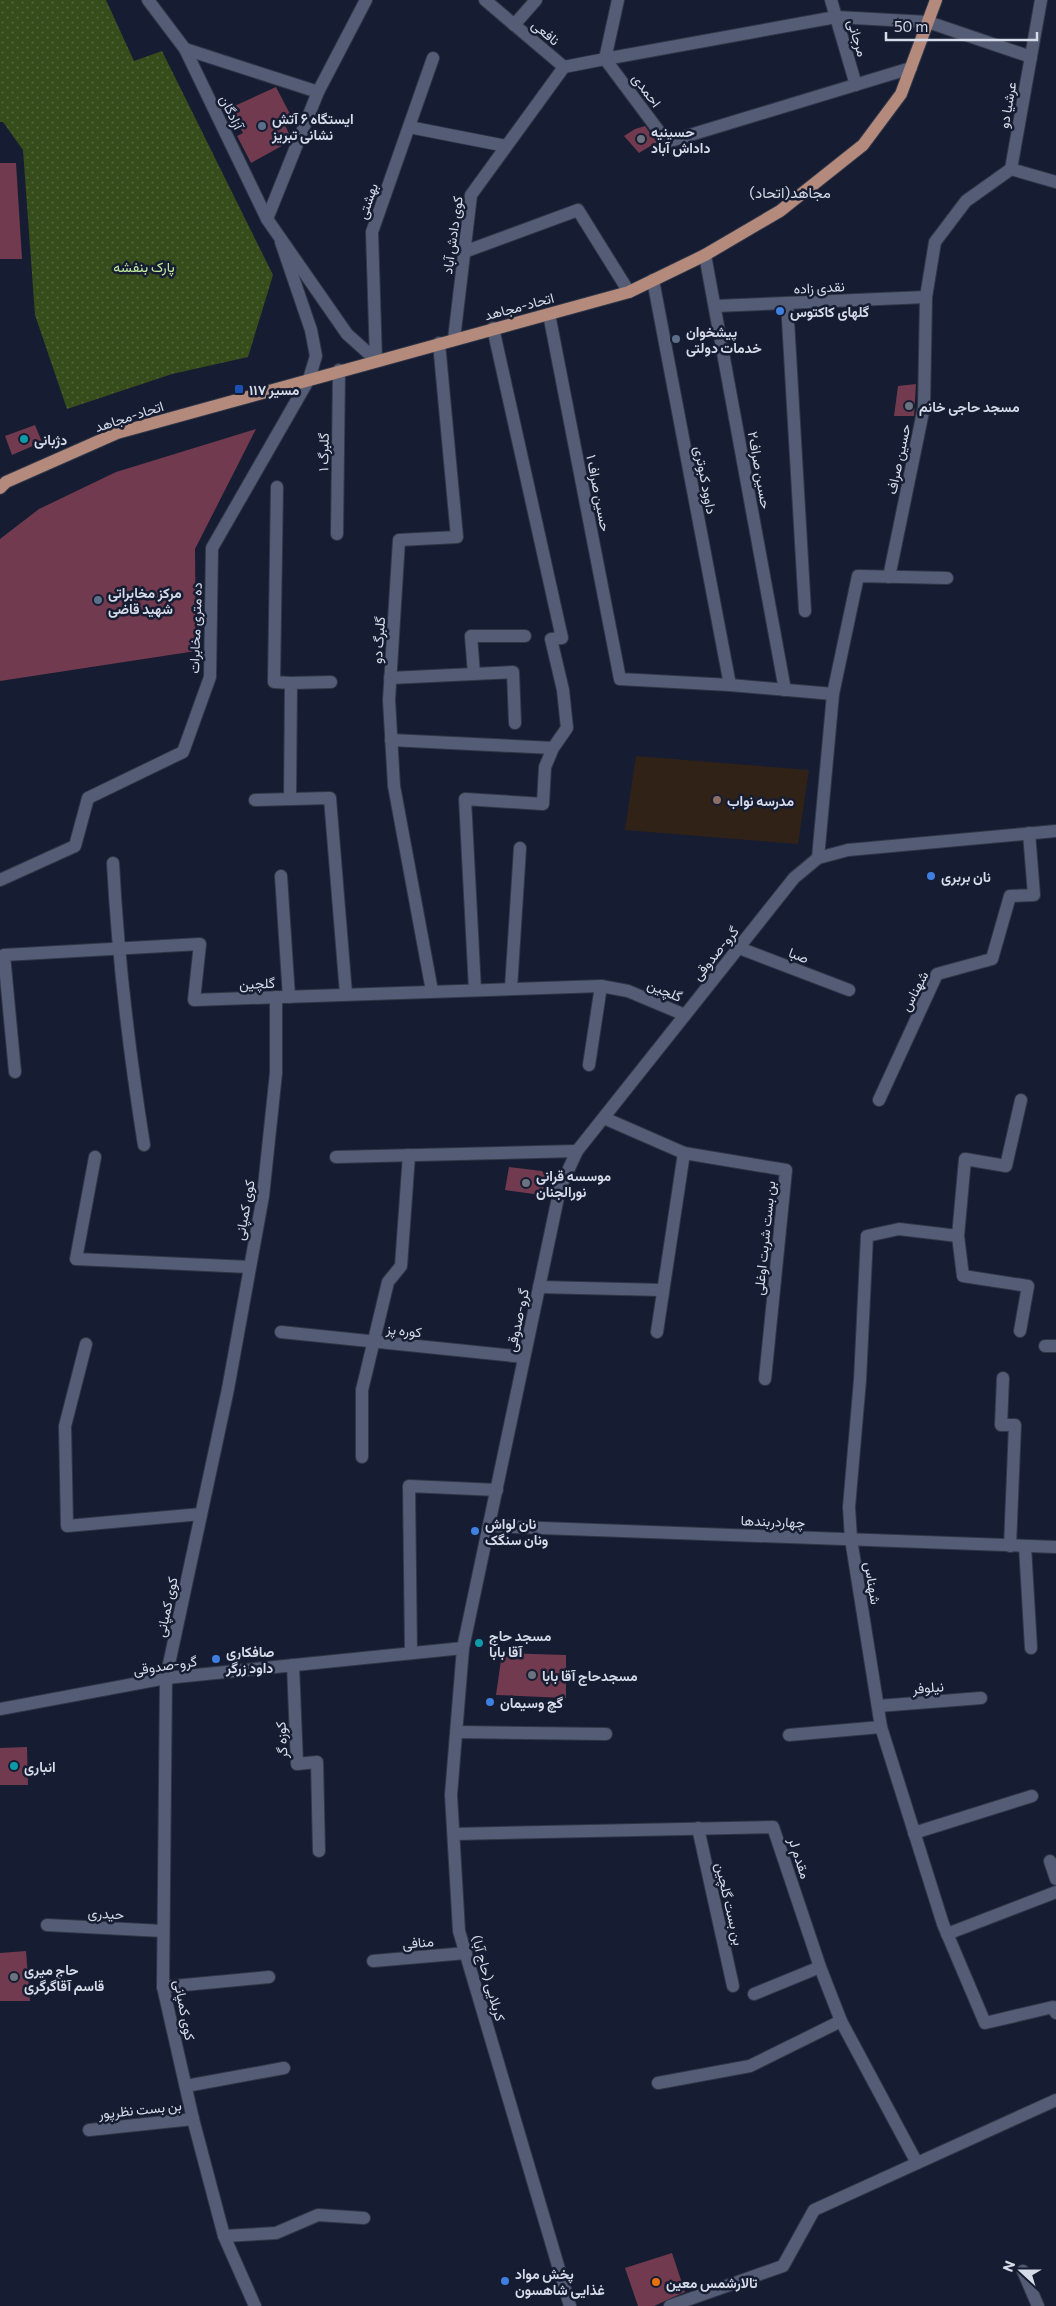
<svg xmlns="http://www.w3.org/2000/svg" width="1056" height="2306" viewBox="0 0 1056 2306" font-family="Commissioner,Vazirmatn,sans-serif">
	<defs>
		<pattern id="grass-dots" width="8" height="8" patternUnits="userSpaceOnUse" patternTransform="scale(1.25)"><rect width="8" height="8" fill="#364c1b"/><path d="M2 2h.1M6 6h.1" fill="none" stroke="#52653c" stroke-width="1.8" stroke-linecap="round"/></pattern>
	</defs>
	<rect width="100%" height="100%" fill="#161d32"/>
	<polygon fill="#312217" points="636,756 809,770 798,844 625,830"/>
	<polygon fill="url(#grass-dots)" points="0,0 106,0 134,61 162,51 273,275 248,357 172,374 67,409 35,315 23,150 3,122 0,122"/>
	<g fill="#713a4e">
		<polygon points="276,87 290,114 282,119 291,138 289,142 251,163 237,136 243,133 230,108"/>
		<polygon points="645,126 657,142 639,153 624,136 635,129"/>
		<polygon points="0,163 16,163 22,259 0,259"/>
		<polygon points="916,384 914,416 894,416 898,386"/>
		<polygon points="35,425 42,442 12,455 5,436"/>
		<polygon points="256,429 195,549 196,651 0,681 0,539 39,509 116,472"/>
		<polygon points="509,1167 542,1171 547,1177 541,1195 505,1190"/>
		<polygon points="502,1653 566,1655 566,1698 496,1695"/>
		<polygon points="27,1747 28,1785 0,1785 0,1748"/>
		<polygon points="26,1951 30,2001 0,2001 0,1953"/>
		<polygon points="672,2253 685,2292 654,2306 638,2306 625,2268"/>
	</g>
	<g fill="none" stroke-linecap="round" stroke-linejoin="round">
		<defs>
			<g id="minor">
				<polyline points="148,0 185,49 267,219 347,334 376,360"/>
				<polyline points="485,0 564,67"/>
				<polyline points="618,0 605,59 836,17 928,22 1031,57"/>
				<polyline points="831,0 856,85"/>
				<polyline points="1041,0 1011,169 1056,182"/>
				<polyline points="514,25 536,0"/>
				<polyline points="185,49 318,92"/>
				<polyline points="409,127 506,146"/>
				<polyline points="267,219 318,92 366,0"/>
				<polyline points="464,252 578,210 629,292"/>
				<polyline points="705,255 785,690"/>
				<polyline points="653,280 730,685"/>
				<polyline points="787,303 805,611"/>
				<polyline points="715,306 926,297"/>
				<polyline points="549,314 620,679 730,685 833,694 818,858"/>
				<polyline points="454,339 471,195 564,67 605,59 667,142 911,68"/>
				<polyline points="376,360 372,232 433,58"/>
				<polyline points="277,487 274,682 291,683"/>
				<polyline points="337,534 339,370"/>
				<polyline points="889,577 924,407 926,297 935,242 966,201 1011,169"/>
				<polyline points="474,674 471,636 525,636"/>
				<polyline points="390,678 513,672 515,723"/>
				<polyline points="833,694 858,576 947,578"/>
				<polyline points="391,740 553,748"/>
				<polyline points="290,799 291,683 331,682"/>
				<polyline points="255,800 330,798 346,994"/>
				<path d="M113,863C118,958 129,1051 144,1145"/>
				<polyline points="281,876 289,997"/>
				<polyline points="0,880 75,846 88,798 183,752 210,677 212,548 309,379 316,356 311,330 281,242"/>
				<polyline points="739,948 849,990"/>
				<polyline points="511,988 520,848"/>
				<polyline points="475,990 465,799 543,804 545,767 553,748 567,728 563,690 551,639 562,638 493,328"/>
				<polyline points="432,991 394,786 389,700 399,540 457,537 439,343"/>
				<polyline points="589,1065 601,986"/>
				<polyline points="15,1072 4,955 200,944 194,1000 601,986 628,991 685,1015"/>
				<polyline points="879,1100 937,974 992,959 1010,896 1034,895 1029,833"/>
				<polyline points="1021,1100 1006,1166 965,1159 958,1236 899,1229 867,1236 860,1380 849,1507 851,1539 881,1727 943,1924 985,2023 1053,2007 1056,2013"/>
				<polyline points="604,1118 684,1153 786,1170 765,1379"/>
				<polyline points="95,1157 76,1259 249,1267"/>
				<polyline points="336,1157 577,1151"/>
				<polyline points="958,1236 963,1276 1028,1286 1020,1331"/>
				<polyline points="539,1287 663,1290"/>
				<polyline points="281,1332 524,1357"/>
				<polyline points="657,1332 684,1153"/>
				<polyline points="86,1344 65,1426 67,1526 201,1514"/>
				<polyline points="1045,1346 1056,1346"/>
				<polyline points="1003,1378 1001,1425 1015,1425 1010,1546"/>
				<polyline points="362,1457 362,1390 388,1282 401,1266 409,1155"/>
				<polyline points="489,1526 1056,1547"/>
				<polyline points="1025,1546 1031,1648"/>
				<polyline points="463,1648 451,1795 459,1931 570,2306"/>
				<polyline points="411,1653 409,1486 497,1490"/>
				<polyline points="293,1665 297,1764 317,1762 319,1851"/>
				<polyline points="878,1706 981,1698"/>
				<polyline points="0,1709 166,1678 463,1648 560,1188 577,1151 794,878 818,858 848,850 1056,831"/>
				<polyline points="457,1732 606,1734"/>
				<polyline points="789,1735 881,1727"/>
				<polyline points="698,1828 733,1986"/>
				<polyline points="914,1833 1032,1796"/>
				<polyline points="454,1834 773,1827 820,1967 841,2021 917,2163"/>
				<polyline points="1050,1861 1056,1879"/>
				<polyline points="47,1925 163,1931"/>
				<polyline points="947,1934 1056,1892"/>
				<polyline points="373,1961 466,1953"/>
				<polyline points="163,1987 269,1977"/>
				<polyline points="754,1994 820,1967"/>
				<polyline points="658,2083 750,2066 841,2021"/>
				<polyline points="186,2086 284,2068"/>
				<polyline points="89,2130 193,2119"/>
				<polyline points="224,2236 276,2233 318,2215 364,2218"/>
				<polyline points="1023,2271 1038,2306"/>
				<polyline points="255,2306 224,2236 193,2119 163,1987 166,1678 228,1389 263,1196 276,1073 276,997"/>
				<polyline points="670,2306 783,2266 814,2210 1056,2100"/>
			</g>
			<polyline id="major" points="0,488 6,482 117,433 629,292 705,255 780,211 863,145 901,94 936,0"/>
		</defs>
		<use href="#minor" stroke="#313647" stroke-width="14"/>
		<use href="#major" stroke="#313647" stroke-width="14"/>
		<use href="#minor" stroke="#545d75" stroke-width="12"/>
		<use href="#major" stroke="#b38a7c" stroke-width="12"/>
	</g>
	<g fill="#5c6f8a" stroke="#161d32" stroke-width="2">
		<circle cx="262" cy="126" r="5"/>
		<circle cx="676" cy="339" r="5"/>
		<circle cx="98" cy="600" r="5"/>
	</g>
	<g fill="#6b7280" stroke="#161d32" stroke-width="2">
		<circle cx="641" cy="139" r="5"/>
		<circle cx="909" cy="406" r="5"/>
		<circle cx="526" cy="1183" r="5"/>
		<circle cx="532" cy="1675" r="5"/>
		<circle cx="14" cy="1977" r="5"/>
	</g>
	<g fill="#3f7fe0" stroke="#161d32" stroke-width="2">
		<circle cx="780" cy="311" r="5"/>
		<circle cx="931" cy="876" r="5"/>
		<circle cx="475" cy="1531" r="5"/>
		<circle cx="216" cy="1659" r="5"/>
		<circle cx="490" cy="1702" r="5"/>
		<circle cx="505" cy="2281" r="5"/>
	</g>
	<rect fill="#1a4fb4" stroke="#161d32" stroke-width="2" x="234" y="384" width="10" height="10" rx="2.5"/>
	<g fill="#0f9aa8" stroke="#161d32" stroke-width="2">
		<circle cx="24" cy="439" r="5"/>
		<circle cx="479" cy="1643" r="5"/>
		<circle cx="14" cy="1766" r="5"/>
	</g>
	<circle fill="#8d6e63" stroke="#161d32" stroke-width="2" cx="717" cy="800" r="5"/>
	<circle fill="#e8710a" stroke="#161d32" stroke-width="2" cx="656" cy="2282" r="5"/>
	<g text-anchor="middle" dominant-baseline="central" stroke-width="5" stroke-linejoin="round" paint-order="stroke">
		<g font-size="14" fill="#d5dbe9" stroke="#161d32">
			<text transform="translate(546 32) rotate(40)">نافعی</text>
			<text transform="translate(858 38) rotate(74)">مرجانی</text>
			<text transform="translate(647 90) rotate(53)">احمدی</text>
			<text transform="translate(1007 105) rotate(-80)">عرشیا دو</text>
			<text transform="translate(232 112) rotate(64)">آزادگان</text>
			<text transform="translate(367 201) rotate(-71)">بهشتی</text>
			<text transform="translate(452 235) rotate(-82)">کوی دادش آباد</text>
			<text transform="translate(819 287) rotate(-3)">نقدی زاده</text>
			<text transform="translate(519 306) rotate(-15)">اتحاد-مجاهد</text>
			<text transform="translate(129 416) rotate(-18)">اتحاد-مجاهد</text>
			<text transform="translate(323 452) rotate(-89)">گلبرگ ۱</text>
			<text transform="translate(898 459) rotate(-78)">حسین صراف</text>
			<text transform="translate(760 470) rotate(80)">حسین صراف۲</text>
			<text transform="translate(706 480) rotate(79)">داوود کبوتری</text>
			<text transform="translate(599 493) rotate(79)">حسین صراف ۱</text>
			<text transform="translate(195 628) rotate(-88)">ده متری مخابرات</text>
			<text transform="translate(378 640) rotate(-86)">گلبرگ دو</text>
			<text transform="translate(715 953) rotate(-51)">گرو-صدوقی</text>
			<text transform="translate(799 955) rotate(21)">صبا</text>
			<text transform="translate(257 983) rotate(-2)">گلچین</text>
			<text transform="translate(665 990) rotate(23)">گلچین</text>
			<text transform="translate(914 991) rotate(-62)">شهناس</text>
			<text transform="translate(244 1210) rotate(-80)">کوی کمپانی</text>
			<text transform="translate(764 1238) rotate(-84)">بن بست شربت اوغلی</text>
			<text transform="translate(517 1320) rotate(-78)">گرو-صدوقی</text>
			<text transform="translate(404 1330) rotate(6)">کوره پز</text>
			<text transform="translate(773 1521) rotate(2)">چهاردربندها</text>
			<text transform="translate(873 1583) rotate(81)">شهناس</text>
			<text transform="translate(166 1607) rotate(-78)">کوی کمپانی</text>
			<text transform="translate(165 1665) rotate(-8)">گرو-صدوقی</text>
			<text transform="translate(928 1687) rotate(-5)">نیلوفر</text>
			<text transform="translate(281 1740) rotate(-93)">کوزه گر</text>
			<text transform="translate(800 1858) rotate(72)">مقدم لر</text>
			<text transform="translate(730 1904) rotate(77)">بن بست گلچین</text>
			<text transform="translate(106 1913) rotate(3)">حیدری</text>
			<text transform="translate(418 1942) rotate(-5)">منافی</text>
			<text transform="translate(489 1978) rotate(74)">کربلایی (حاج آبا)</text>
			<text transform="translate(185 2010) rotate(79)">کوی کمپانی</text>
			<text transform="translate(140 2109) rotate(-6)">بن بست نظرپور</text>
		</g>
		<g font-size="14" font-weight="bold" fill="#d5dbe9" stroke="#161d32" text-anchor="start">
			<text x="272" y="118">ایستگاه ۶ آتش<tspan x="272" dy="16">نشانی تبریز</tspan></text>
			<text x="651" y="131">حسینیه<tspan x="651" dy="16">داداش آباد</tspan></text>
			<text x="790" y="311">گلهای کاکتوس</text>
			<text x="686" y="331">پیشخوان<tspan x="686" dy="16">خدمات دولتی</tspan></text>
			<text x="249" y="389">مسیر ۱۱۷</text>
			<text x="919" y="406">مسجد حاجی خانم</text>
			<text x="34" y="439">دژبانی</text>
			<text x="108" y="592">مرکز مخابراتی<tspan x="108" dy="16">شهید قاضی</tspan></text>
			<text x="727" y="800">مدرسه نواب</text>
			<text x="941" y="876">نان بربری</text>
			<text x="536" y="1175">موسسه قرانی<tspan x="536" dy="16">نورالجنان</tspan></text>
			<text x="485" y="1523">نان لواش<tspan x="485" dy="16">ونان سنگک</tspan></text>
			<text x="489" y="1635">مسجد حاج<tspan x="489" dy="16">آقا بابا</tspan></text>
			<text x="226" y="1651">صافکاری<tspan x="226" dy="16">داود زرگر</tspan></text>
			<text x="542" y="1675">مسجدحاج آقا بابا</text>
			<text x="500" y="1702">گچ وسیمان</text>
			<text x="24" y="1766">انباری</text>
			<text x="24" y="1969">حاج میری<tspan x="24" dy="16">قاسم آقاگرگری</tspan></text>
			<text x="515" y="2273">پخش مواد<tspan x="515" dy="16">غذایی شاهسون</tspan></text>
			<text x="666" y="2282">تالارشمس معین</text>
		</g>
		<g font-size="14" fill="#c5ed9f" stroke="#161d32">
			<text x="144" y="266">پارک بنفشه</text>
		</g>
		<g font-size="15" fill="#d5dbe9" stroke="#161d32">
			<text x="790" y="192">مجاهد(اتحاد)</text>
		</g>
	</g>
	<g transform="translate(1021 2271) rotate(291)" stroke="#161d32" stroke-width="4" paint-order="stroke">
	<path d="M0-4L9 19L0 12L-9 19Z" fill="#d5dbe9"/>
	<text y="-8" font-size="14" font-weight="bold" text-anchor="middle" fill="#d5dbe9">N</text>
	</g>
	<path d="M886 32v8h151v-8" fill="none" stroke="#d5dbe9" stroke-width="2.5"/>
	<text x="894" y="32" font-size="15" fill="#d5dbe9" stroke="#161d32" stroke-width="4" paint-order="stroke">50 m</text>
</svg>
